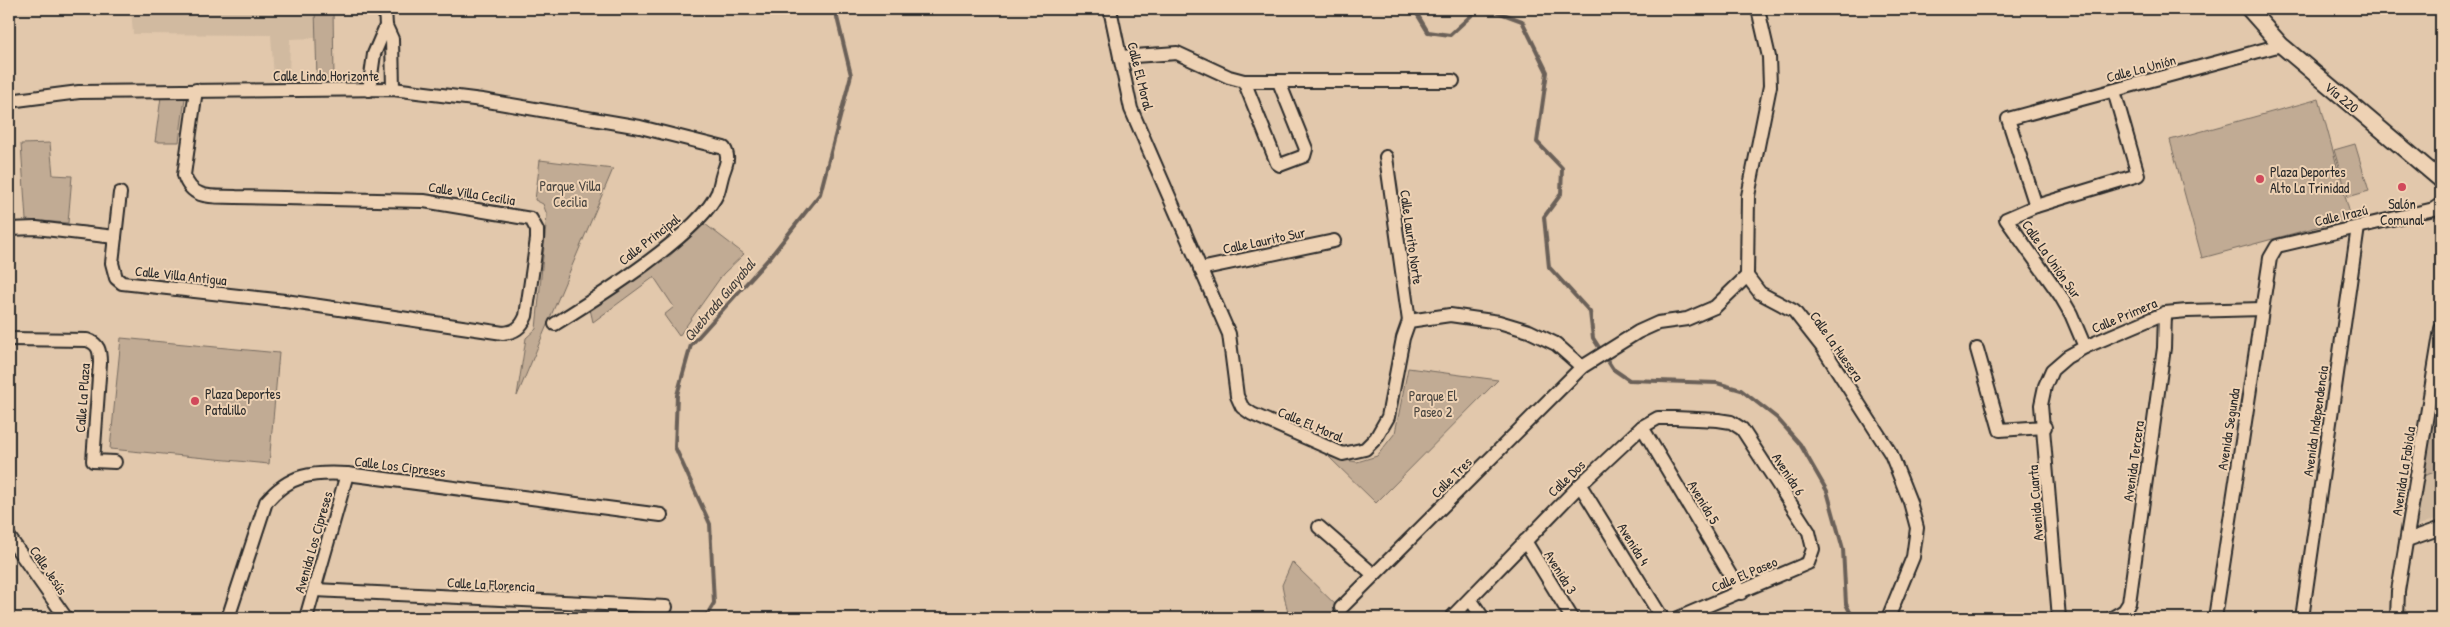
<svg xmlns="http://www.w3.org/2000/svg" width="2450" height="627" viewBox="0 0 2450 627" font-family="'Patrick Hand',sans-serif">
	<rect width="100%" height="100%" fill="#e2c8ac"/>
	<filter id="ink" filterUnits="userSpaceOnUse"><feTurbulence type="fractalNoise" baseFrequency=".02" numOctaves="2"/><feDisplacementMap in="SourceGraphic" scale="10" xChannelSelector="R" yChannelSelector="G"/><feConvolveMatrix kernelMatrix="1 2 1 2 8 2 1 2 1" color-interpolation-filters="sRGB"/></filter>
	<g filter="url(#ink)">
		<g fill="#d1baa0">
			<polygon points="131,9 315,9 316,38 290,39 289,78 274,78 271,35 133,34"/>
			<polygon points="2441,470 2441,517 2417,526 2423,476"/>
		</g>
		<g fill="#c1ab94" stroke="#766b60">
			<polygon points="315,9 333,9 334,79 317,79"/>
			<polygon points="161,97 185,98 179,142 155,142"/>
			<polygon points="2319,99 2351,218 2202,258 2170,140"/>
			<polygon points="50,143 53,175 72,176 68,223 26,220 21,144"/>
			<polygon points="2355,144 2369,191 2348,197 2334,150"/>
			<polygon points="540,160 613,169 517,396 526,338 536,329 547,215 543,204 535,200"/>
			<polygon points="705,224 744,254 723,274 679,336 664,315 674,307 654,277 593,322 590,309 654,262 664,261"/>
			<polygon points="121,338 279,353 269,464 110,449"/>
			<polygon points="1408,368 1498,380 1376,503 1329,457 1357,462 1377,456 1395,433"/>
			<polygon points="2441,372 2441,470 2423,476"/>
			<polygon points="1292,562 1349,618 1289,618 1282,585"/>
		</g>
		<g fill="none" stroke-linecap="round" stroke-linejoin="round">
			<g stroke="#6b6158" stroke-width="4">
				<polyline points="1414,9 1428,32 1450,35 1476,11 1495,11 1522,21 1547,72 1537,142 1562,168 1561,194 1544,217 1549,267 1590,312 1593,338 1613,369 1629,380 1717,383 1741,390 1777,418 1800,444 1827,491 1843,549 1846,604 1853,618"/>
				<polyline points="705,618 714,603 710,524 675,447 677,395 691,345 771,256 820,194 851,75 835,9"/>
			</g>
			<defs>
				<g id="minor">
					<polyline points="385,9 386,26 392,39 393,89"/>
					<polyline points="1110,9 1131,109 1229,334 1237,396 1242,407 1252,414 1343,454 1365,449 1376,438 1388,417 1403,338 1409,321 1450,315 1499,322 1529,331 1556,344 1582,367 1638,332 1658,323 1687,319 1715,307 1747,276"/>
					<polyline points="1758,9 1769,57 1770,86 1748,196 1747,276 1760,293 1794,311 1823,348 1891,454 1910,502 1917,528 1913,557 1888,618"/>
					<polyline points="1120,57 1177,53 1229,77 1244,81 1453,81"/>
					<polyline points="1244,81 1277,163 1280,165 1304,156 1306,149 1279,82"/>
					<polyline points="369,90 374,54 386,26"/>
					<path d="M9,101L79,92L393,89L482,100L640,127L724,148C730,157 726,164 723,173C721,179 720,186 718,192C700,234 595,299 555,324"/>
					<polyline points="1386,157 1409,321"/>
					<path d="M120,193L112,263L116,278L122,283L285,301L503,333C515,332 521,328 526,316L537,239V230L531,219L424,201L236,197C214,196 192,201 184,175L196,90"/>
					<polyline points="2036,206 2138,175 2114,91"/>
					<polyline points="9,229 36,228 115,237"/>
					<polyline points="1200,269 1334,241"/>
					<path d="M9,339L87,340C99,344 100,351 100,363L93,461L115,462"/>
					<polyline points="2085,347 2071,314 2060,295 2006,219 2036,206 2008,119 2281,45"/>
					<polyline points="1977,349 2000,430 2045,427"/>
					<polyline points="1642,427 1741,593"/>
					<polyline points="1580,485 1662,618"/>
					<polyline points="1319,527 1374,575"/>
					<polyline points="9,537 66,618"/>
					<polyline points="2407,540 2441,528"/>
					<polyline points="1525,541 1572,618"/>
					<polyline points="315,590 666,607"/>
					<polyline points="1470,599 1483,618"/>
					<polyline points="1341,608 1582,367"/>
					<path d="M228,618L266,502C290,474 312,472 347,474L661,515"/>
					<polyline points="306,618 347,474"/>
					<polyline points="1451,618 1580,485 1642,427 1658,418 1675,418 1718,420 1731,422 1742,429 1809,532 1813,549 1808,563 1678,618"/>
					<polyline points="2059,618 2041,405 2045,386 2052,370 2067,357 2085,347 2165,313 2187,311 2262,309"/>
					<polyline points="2112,618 2124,611 2129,603 2164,348 2165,313"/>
					<polyline points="2215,618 2270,258 2277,246 2434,209 2441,204"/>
					<polyline points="2302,618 2358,227"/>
					<polyline points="2397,618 2398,591 2441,329"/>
				</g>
				<polyline id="major" points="2249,9 2281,45 2441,180"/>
			</defs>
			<use href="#minor" stroke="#2b2b2b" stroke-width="16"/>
			<use href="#major" stroke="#2b2b2b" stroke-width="19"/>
			<use href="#minor" stroke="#eed2b4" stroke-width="12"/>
			<use href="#major" stroke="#eed2b4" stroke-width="15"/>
		</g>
	</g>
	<g fill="#d1495b" stroke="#eed2b4" stroke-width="2">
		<circle cx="2260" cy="179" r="5"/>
		<circle cx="2402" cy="187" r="5"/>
		<circle cx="195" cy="401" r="5"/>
	</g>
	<g text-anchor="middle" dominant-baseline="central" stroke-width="4" stroke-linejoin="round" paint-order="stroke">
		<g font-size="14" fill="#2b2b2b" stroke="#eed2b4">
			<text transform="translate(2141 68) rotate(-15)">Calle La Unión</text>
			<text x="326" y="75">Calle Lindo Horizonte</text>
			<text transform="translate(1141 76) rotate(76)">Calle El Moral</text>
			<text transform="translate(2342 97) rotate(40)">Vía 220</text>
			<text transform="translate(472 193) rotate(9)">Calle Villa Cecilia</text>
			<text transform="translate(2341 215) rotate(-13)">Calle Irazú</text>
			<text transform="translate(1412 237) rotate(82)">Calle Laurito Norte</text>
			<text transform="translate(649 239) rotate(-38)">Calle Principal</text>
			<text transform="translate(1264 240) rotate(-12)">Calle Laurito Sur</text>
			<text transform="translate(2052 259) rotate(55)">Calle La Unión Sur</text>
			<text transform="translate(181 275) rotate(6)">Calle Villa Antigua</text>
			<text transform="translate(2124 315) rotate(-23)">Calle Primera</text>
			<text transform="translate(1837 346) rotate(55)">Calle La Huesera</text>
			<text transform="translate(82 398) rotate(-86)">Calle La Plaza</text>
			<text transform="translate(2315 421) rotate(-82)">Avenida Independencia</text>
			<text transform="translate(1311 424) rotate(23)">Calle El Moral</text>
			<text transform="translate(2228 429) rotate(-81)">Avenida Segunda</text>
			<text transform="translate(2133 461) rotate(-82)">Avenida Tercera</text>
			<text transform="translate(400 466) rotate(7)">Calle Los Cipreses</text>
			<text transform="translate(2403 471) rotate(-81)">Avenida La Fabiola</text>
			<text transform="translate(1789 474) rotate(57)">Avenida 6</text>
			<text transform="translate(1451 477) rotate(-45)">Calle Tres</text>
			<text transform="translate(1566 478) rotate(-44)">Calle Dos</text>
			<text transform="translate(1704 502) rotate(59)">Avenida 5</text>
			<text transform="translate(2035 503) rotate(-94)">Avenida Cuarta</text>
			<text transform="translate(313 542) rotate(-74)">Avenida Los Cipreses</text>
			<text transform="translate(1634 544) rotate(58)">Avenida 4</text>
			<text transform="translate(49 570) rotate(56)">Calle Jesús</text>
			<text transform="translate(1561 572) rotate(58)">Avenida 3</text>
			<text transform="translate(1744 574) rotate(-23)">Calle El Paseo</text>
			<text transform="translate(491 584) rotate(3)">Calle La Florencia</text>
		</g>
		<g font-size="14" fill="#2b2b2b" stroke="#eed2b4" text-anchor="start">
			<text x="2270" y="171">Plaza Deportes<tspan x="2270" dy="16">Alto La Trinidad</tspan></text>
			<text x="2402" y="203" text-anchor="middle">Salón<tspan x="2402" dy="16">Comunal</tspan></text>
			<text x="205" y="393">Plaza Deportes<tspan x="205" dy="16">Patalillo</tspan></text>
		</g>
		<g font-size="14" fill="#494540" stroke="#eed2b4">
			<text x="570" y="185">Parque Villa<tspan x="570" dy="16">Cecilia</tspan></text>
			<text x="1433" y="395">Parque El<tspan x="1433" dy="16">Paseo 2</tspan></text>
		</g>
		<g font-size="15" font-style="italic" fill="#46423e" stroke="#eed2b4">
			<text transform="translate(719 300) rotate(-50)">Quebrada Guayabal</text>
		</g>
	</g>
	<rect width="2450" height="627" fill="none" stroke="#eed2b4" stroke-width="30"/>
	<rect x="15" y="15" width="2420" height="597" fill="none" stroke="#2b2b2b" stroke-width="2" filter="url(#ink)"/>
</svg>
